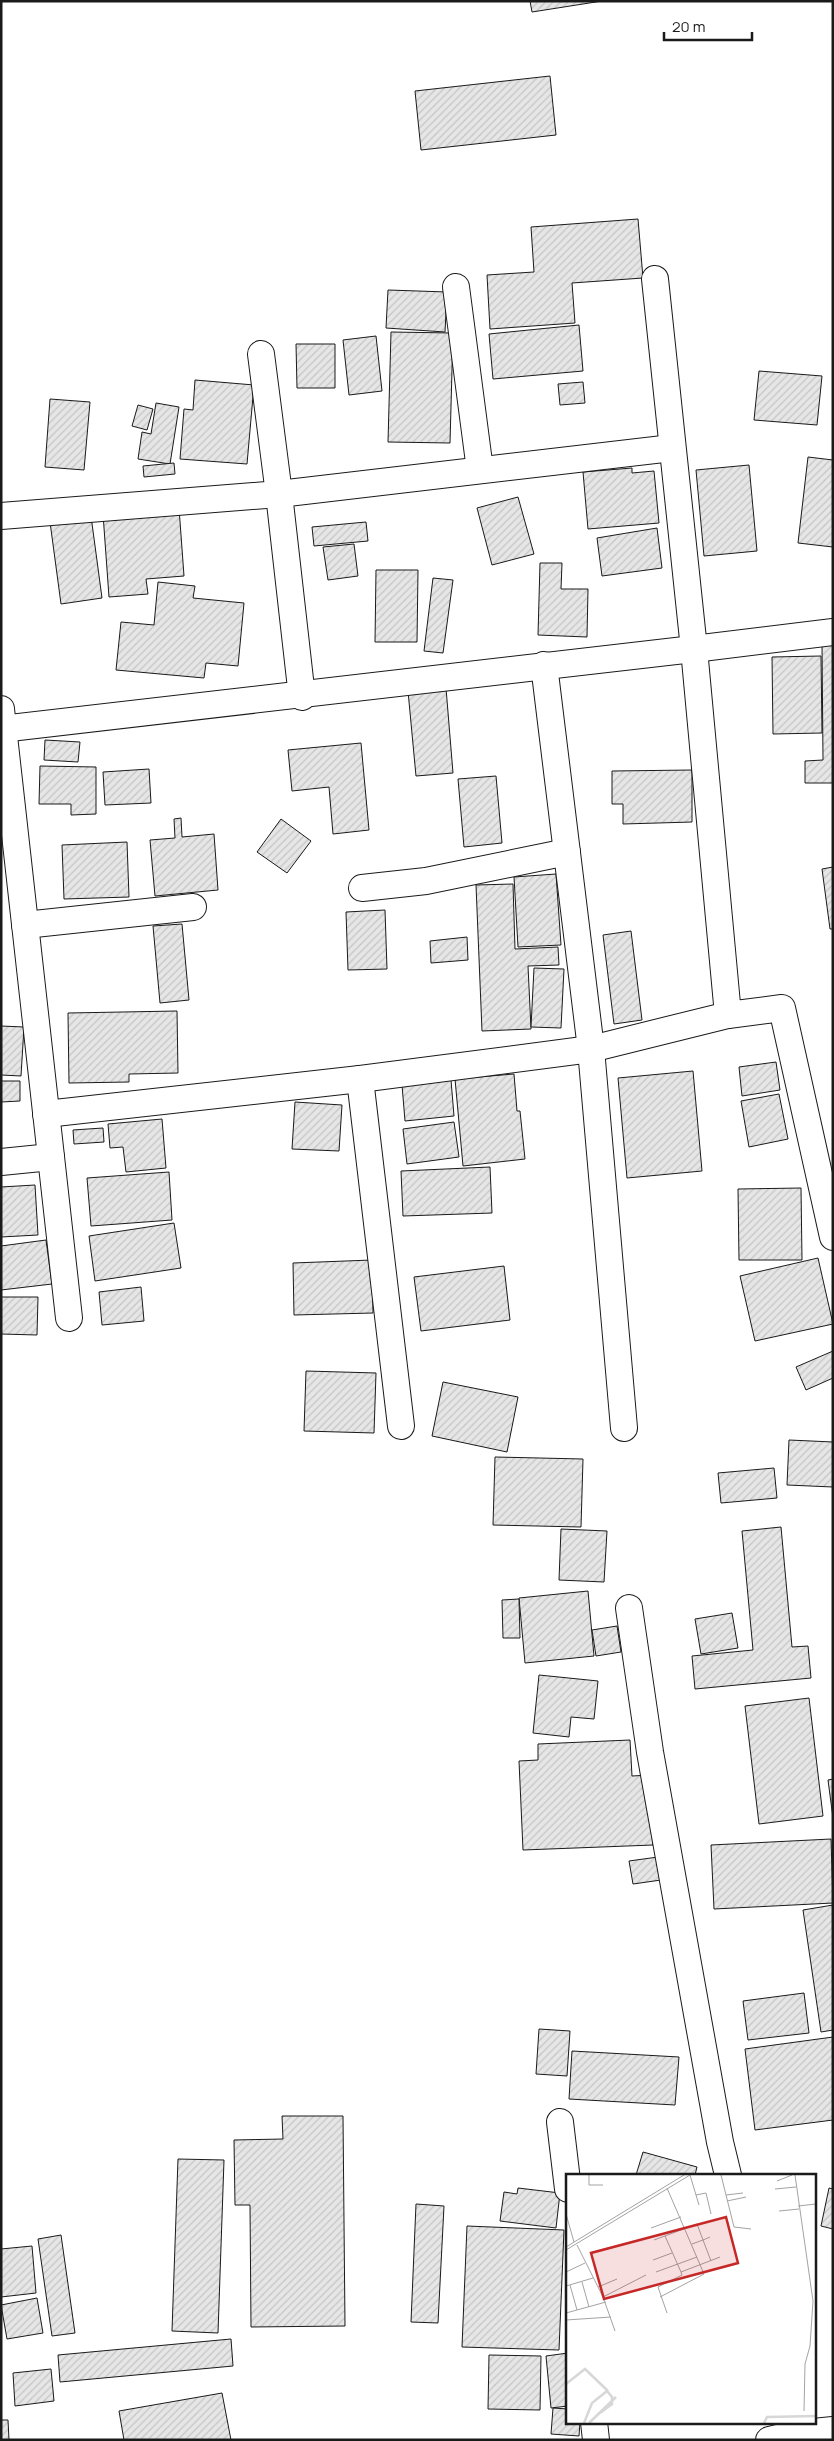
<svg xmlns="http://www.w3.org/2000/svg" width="834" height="2441" viewBox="0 0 834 2441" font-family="Manrope,sans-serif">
	<defs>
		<pattern id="building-hatch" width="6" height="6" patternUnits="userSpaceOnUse" patternTransform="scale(1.25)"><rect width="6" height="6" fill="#e6e6e6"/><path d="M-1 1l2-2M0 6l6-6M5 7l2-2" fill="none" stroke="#c5c5c5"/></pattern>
	</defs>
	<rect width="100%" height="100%" fill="#fff"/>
	<g fill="url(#building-hatch)" stroke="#1a1a1a">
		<polygon points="530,1 602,1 532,12"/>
		<polygon points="550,76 556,135 421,150 415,91"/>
		<polygon points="638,219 643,278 572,283 575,323 490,329 487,275 534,272 531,227"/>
		<polygon points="388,290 447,292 445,332 386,328"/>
		<polygon points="579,325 583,371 493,379 489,334"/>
		<polygon points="391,332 453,333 450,443 388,442"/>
		<polygon points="376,336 382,391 349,395 343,340"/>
		<polygon points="296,344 335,344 335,388 297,388"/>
		<polygon points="759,371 822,376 817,425 754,420"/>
		<polygon points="195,380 254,385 247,464 180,459 184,409 193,410"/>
		<polygon points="583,382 585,403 560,405 558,384"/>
		<polygon points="50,399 90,402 84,470 45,467"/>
		<polygon points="156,403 179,407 170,464 138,459 142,432 151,434"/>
		<polygon points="138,405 153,409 147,430 132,426"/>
		<polygon points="808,457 833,460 833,547 798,543"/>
		<polygon points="174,463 175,474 144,477 143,466"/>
		<polygon points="749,465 757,551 704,556 696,470"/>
		<polygon points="632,468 632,473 654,471 659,523 588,529 583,472"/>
		<polygon points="518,497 534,554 492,565 477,508"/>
		<polygon points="179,508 184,576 146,579 148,594 109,597 103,514"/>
		<polygon points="91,516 102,598 61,604 50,522"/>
		<polygon points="366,522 368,541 314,546 312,527"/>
		<polygon points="657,528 662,568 602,576 597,538"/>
		<polygon points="354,544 358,576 328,580 323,547"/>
		<polygon points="540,563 562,563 561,589 588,589 587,637 538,635"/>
		<polygon points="376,570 418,570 417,642 375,642"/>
		<polygon points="433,578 453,580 443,653 424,651"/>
		<polygon points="158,582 195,586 193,598 244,603 238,666 206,663 204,678 116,670 121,622 154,625"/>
		<polygon points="822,645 833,645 833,783 805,783 805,761 823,760"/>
		<polygon points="821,656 822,733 773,734 772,657"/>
		<polygon points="446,688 453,773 416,776 408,691"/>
		<polygon points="45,740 80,742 78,762 44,760"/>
		<polygon points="361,743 369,830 333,834 329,787 292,791 288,750"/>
		<polygon points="40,766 96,767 96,814 71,815 71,804 39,804"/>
		<polygon points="149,769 151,803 105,805 103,772"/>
		<polygon points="692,770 692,822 623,824 623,804 612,804 612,771"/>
		<polygon points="496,776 502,843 464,847 458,779"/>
		<polygon points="181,818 182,837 214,834 218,890 155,896 150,840 175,838 174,819"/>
		<polygon points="281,819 311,841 287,873 257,852"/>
		<polygon points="127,842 129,897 64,899 62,845"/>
		<polygon points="833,867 833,929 830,929 822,869"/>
		<polygon points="556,874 561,945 518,947 514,877"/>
		<polygon points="513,884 515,949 558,947 559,965 528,966 531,1029 482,1031 476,885"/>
		<polygon points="385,910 387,969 348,970 346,912"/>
		<polygon points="182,924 189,1000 160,1003 153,926"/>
		<polygon points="631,931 642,1020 614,1024 603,935"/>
		<polygon points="467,937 468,960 431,963 430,941"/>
		<polygon points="534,968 564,969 561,1028 531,1027"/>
		<polygon points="177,1011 178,1073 129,1074 129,1082 69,1083 68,1013"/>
		<polygon points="1,1026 24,1027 21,1076 1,1075"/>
		<polygon points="776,1062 780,1090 742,1096 739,1067"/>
		<polygon points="693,1071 702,1171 627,1178 618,1078"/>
		<polygon points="514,1074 517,1111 520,1111 525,1159 463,1166 455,1079"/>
		<polygon points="451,1080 454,1116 405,1121 402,1085"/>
		<polygon points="1,1081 20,1081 20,1101 1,1102"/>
		<polygon points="779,1094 788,1139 749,1147 741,1101"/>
		<polygon points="295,1102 342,1105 339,1151 292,1149"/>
		<polygon points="162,1119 166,1168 126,1172 123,1147 110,1148 108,1124"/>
		<polygon points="454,1122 459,1157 407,1164 403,1129"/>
		<polygon points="103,1128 104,1142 74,1144 73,1130"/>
		<polygon points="490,1167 492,1213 403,1216 401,1171"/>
		<polygon points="169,1172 172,1220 91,1226 87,1178"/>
		<polygon points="35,1185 38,1235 1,1237 1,1187"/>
		<polygon points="801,1188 802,1260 739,1260 738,1189"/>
		<polygon points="174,1223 181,1268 95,1281 89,1236"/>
		<polygon points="46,1240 52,1284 1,1290 1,1246"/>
		<polygon points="818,1258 833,1324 755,1341 740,1276"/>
		<polygon points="372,1260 373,1313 294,1315 293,1263"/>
		<polygon points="504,1266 510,1320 421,1331 414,1277"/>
		<polygon points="141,1287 144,1321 102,1325 99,1292"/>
		<polygon points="1,1297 38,1297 37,1335 1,1334"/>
		<polygon points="833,1351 833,1378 806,1390 796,1367"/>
		<polygon points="306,1371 376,1373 374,1433 304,1431"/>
		<polygon points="443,1382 518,1397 507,1452 432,1436"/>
		<polygon points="789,1440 833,1442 833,1487 787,1485"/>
		<polygon points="495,1457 583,1459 581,1527 493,1525"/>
		<polygon points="774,1468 777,1498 721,1503 718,1473"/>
		<polygon points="781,1527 792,1647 808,1646 811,1678 695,1689 692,1656 753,1650 742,1531"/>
		<polygon points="561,1529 607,1531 604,1582 559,1580"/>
		<polygon points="588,1591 594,1656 525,1663 519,1598"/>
		<polygon points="519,1599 520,1638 503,1638 502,1600"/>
		<polygon points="732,1613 738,1648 701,1654 695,1619"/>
		<polygon points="617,1626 621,1652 596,1656 592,1630"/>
		<polygon points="539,1675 598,1681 594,1719 571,1717 569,1737 533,1733"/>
		<polygon points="809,1698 823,1816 759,1824 745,1706"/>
		<polygon points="630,1740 632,1776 651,1775 653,1845 523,1850 519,1761 538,1760 538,1744"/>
		<polygon points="833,1779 833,1818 828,1780"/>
		<polygon points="831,1839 833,1903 714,1909 711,1845"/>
		<polygon points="658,1857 661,1880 633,1884 629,1861"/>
		<polygon points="833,1905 833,2030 821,2032 803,1910"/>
		<polygon points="804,1993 809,2033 748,2040 743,2001"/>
		<polygon points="539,2029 570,2031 567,2076 536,2074"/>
		<polygon points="833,2037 833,2120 755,2130 745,2049"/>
		<polygon points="572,2051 679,2057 675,2105 569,2099"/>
		<polygon points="282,2116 343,2116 345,2326 251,2327 250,2205 235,2205 234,2140 283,2139"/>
		<polygon points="643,2152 697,2167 695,2175 636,2175"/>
		<polygon points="178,2159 224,2160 218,2333 172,2331"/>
		<polygon points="518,2188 560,2193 556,2228 500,2221 504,2192 517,2194"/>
		<polygon points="829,2188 833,2189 833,2229 821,2226"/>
		<polygon points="416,2204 444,2206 438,2323 411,2322"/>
		<polygon points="467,2226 564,2230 559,2350 462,2347"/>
		<polygon points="61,2235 75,2333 52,2336 38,2239"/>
		<polygon points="32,2246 36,2293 1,2297 1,2249"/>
		<polygon points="37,2298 43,2333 7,2339 1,2305"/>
		<polygon points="231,2339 233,2366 60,2382 58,2355"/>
		<polygon points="568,2353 568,2406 551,2408 546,2356"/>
		<polygon points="489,2355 541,2356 540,2410 488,2409"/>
		<polygon points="51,2369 54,2401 15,2406 13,2373"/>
		<polygon points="222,2393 231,2440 124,2440 119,2411"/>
		<polygon points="553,2408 568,2409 568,2422 580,2422 579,2436 551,2434"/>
		<polygon points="1,2420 8,2420 9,2440 1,2440"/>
	</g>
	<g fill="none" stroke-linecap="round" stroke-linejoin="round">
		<defs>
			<g id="minor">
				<polyline points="655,279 694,649 728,1015 782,1008 833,1237"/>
				<polyline points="456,287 480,470"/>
				<polyline points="1,516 279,494 261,354"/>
				<polyline points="544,665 591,1049 624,1428"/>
				<polyline points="302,697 279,494 672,448"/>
				<polyline points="1,709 69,1318"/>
				<path d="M1,729C279,699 556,666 833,632"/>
				<polyline points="362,888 426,881 567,852"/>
				<polyline points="25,925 193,907"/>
				<polyline points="360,1079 401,1426"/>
				<polyline points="46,1114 360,1079 591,1049 728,1015"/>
				<polyline points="1,1162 51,1157"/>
				<polyline points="629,1608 650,1752 720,2142 728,2175"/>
				<polyline points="560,2122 568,2189"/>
				<polyline points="594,2422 596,2440"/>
				<polyline points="769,2440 793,2434 833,2430"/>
			</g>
		</defs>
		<use href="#minor" stroke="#1a1a1a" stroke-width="28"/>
		<use href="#minor" stroke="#fff" stroke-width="26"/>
	</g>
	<g transform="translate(566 2174)">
		<rect width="250" height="250" fill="#fff"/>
		<path fill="none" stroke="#d7d7d7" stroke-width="2.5" d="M0,210L19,195L42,217M18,249L26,229L41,217L46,223V230L34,239M23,249L50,223M198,249L201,243L250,242"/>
		<path fill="none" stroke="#a3a3a3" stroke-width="1" d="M23,1V11H37M124,1L133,31M155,1L168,53L185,55M229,1L247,127L244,172L239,190L238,237M211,7L226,1M209,15L230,13M130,21L140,19L145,40M160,21L177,19M161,27L180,23M232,32L250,30M213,37L233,35M0,40L8,68M85,54L115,43M99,62L115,98M88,66L131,50L137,66L144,63M126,70L137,66L145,87M11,71L37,123L49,157M0,73L118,1M0,76L124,1M87,86L106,79M0,98L19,89M90,98L131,83M16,108L23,133M4,111L11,136M0,112L27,104M32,113L51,105M37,123L80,101M94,123L138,100L101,14M0,139L40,128M101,139L92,113L116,101L115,98L154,83M0,146L45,143"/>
		<path fill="#c62828" fill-opacity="0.15" stroke="#c62828" stroke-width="2.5" d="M160,43L172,89L38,125L25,79Z"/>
		<rect width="250" height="250" fill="none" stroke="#1a1a1a" stroke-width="2.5"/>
	</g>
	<rect width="834" height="2441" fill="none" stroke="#1a1a1a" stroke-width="5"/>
	<path d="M664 32v8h88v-8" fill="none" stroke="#1a1a1a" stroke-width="2.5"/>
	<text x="672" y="32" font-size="15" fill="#1a1a1a" stroke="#ffffff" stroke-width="4" paint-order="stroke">20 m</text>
</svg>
